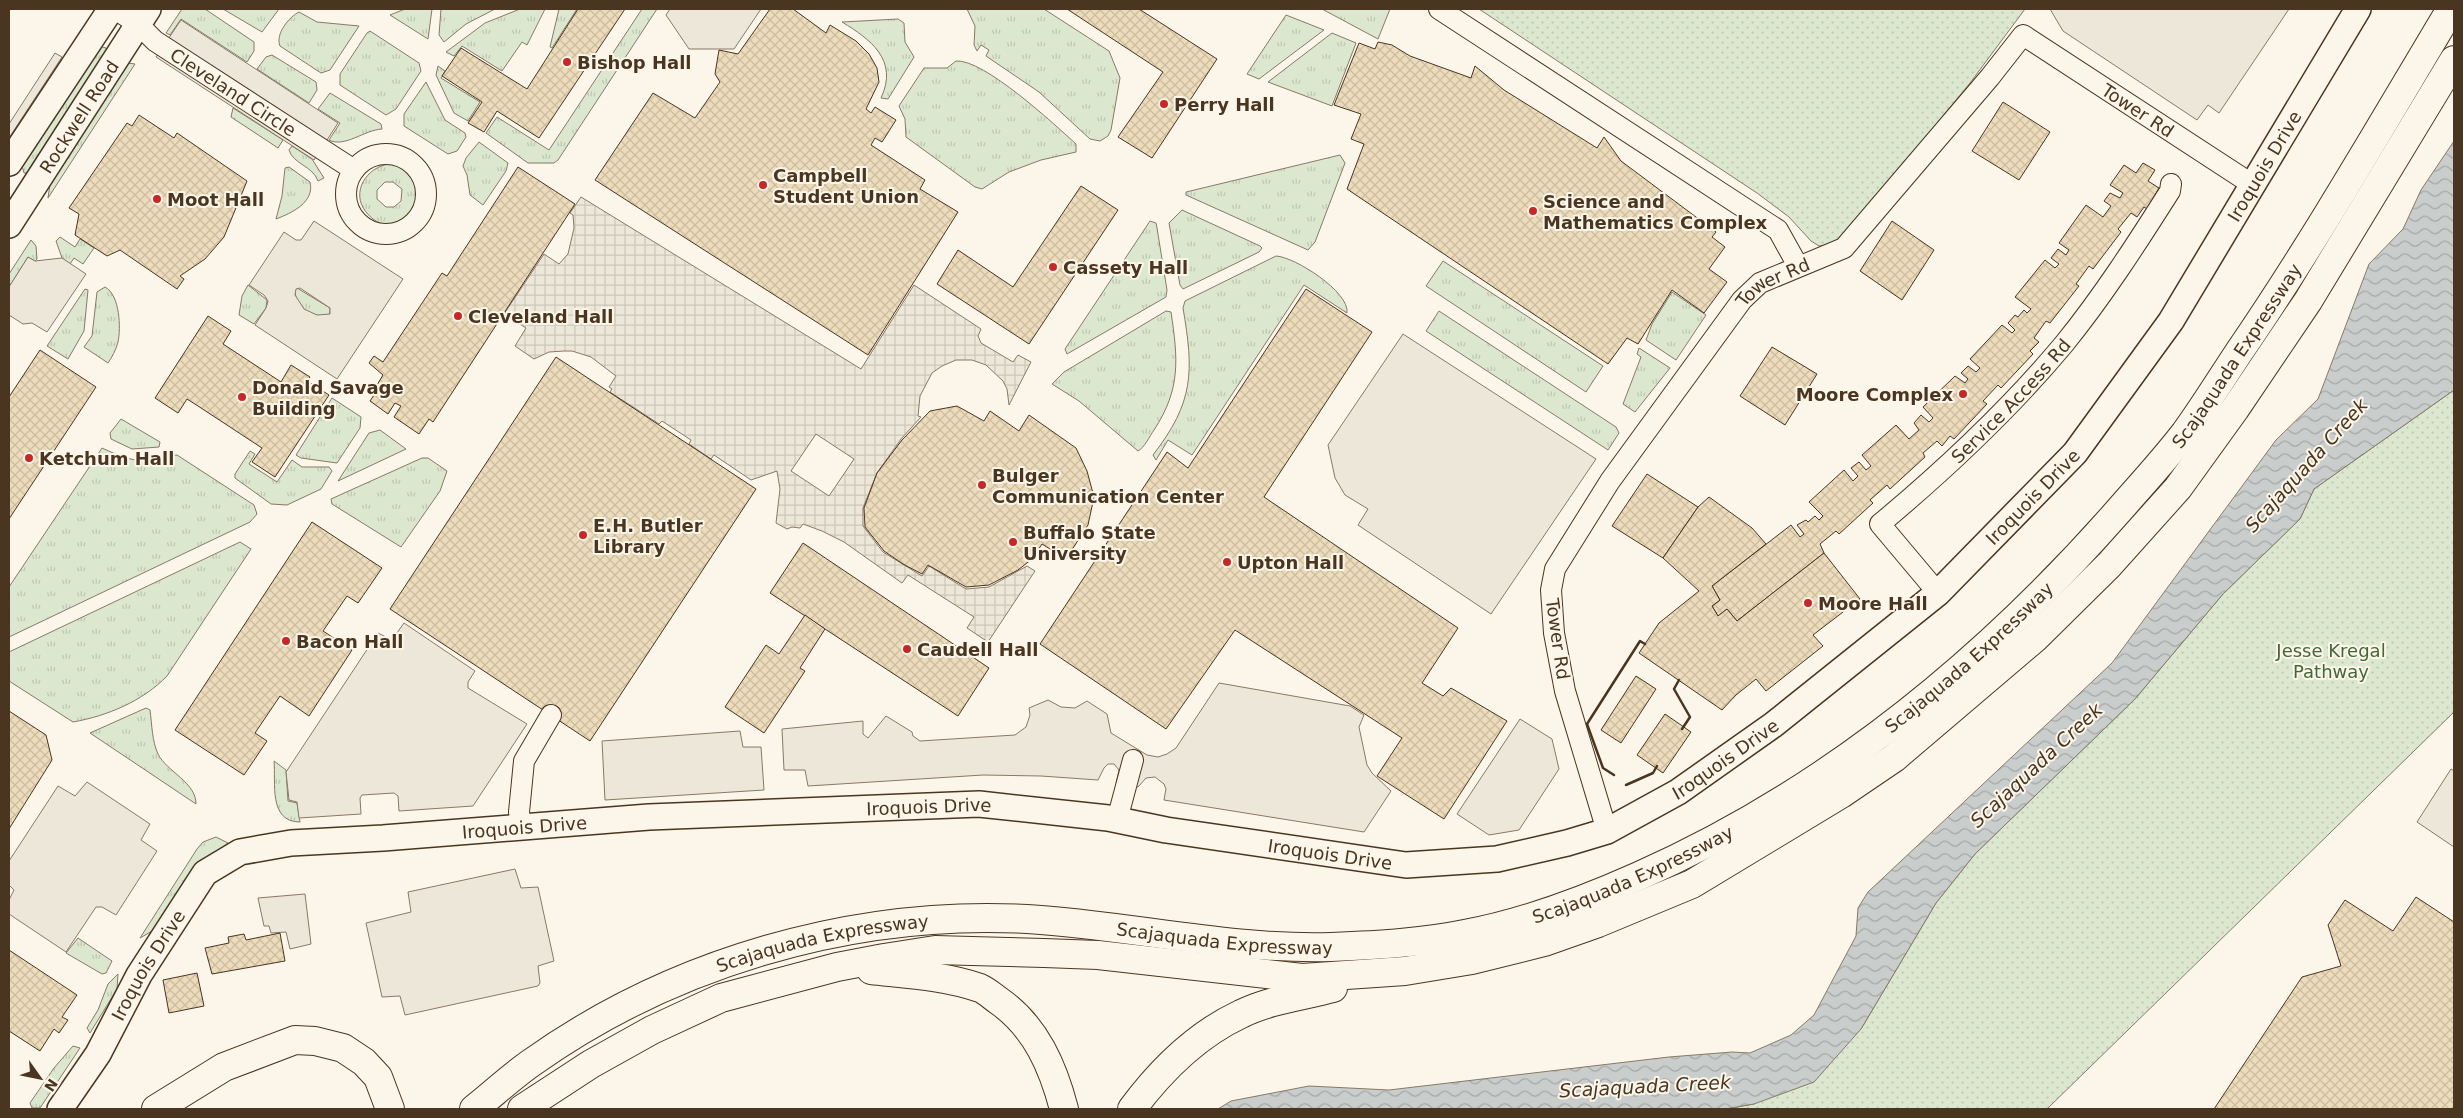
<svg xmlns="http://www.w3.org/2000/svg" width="2463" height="1118" viewBox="0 0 2463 1118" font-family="'DejaVu Sans',sans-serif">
	<defs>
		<pattern id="grass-tufts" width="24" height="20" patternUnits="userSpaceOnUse" patternTransform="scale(1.25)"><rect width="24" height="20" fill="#dce7d0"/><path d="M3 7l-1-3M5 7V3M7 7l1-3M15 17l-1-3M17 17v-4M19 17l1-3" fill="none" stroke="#bec7b2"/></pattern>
		<pattern id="park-dots" width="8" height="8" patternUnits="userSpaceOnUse" patternTransform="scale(1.25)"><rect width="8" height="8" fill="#dce7d0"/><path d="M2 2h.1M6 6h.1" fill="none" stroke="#bec7b2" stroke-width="1.8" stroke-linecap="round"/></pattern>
		<pattern id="plaza-grid" width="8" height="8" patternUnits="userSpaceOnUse" patternTransform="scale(1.25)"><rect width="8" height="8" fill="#ede7d9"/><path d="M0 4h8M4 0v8" fill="none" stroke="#cdc7ba"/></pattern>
		<pattern id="water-waves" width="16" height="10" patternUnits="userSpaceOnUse" patternTransform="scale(1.25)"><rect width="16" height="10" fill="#c9cecd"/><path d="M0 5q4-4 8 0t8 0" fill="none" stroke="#a5a8a6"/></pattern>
		<pattern id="building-cross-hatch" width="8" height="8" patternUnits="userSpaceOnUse" patternTransform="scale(1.25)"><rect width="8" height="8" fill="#ecdcbc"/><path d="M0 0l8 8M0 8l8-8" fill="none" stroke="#ccbda1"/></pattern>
	</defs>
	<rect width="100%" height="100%" fill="#fbf6e9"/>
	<g fill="url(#grass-tufts)" stroke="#887966" fill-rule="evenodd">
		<polygon points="182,9 205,9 254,42 254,51 247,62 181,19 170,35 166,33"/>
		<polygon points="223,9 279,9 262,32"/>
		<polygon points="405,9 432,9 428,39 390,15"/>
		<polygon points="441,9 495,9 466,24 444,42 439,35"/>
		<polygon points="520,9 545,9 527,45 522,42 502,71 462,46 454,56 446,52 485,23"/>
		<polygon points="559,9 577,9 552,48 550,47"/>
		<polygon points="642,9 657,9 558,160 554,163 528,163 486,133 497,117 549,150"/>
		<polygon points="967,9 1044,9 1109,51 1120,78 1111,130 1108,136 1100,141 1090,139 1039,92 986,56 989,50 981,45 977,51 974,45 975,26"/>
		<polygon points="1322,9 1390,9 1378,39"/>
		<path d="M299,12L317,22L359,26L330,70L321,73L280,46C275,34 289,17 299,12Z"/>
		<polygon points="1286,15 1324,30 1259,79 1247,74"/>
		<path d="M898,19L904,23L905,42L914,57L888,99L881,98C899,60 870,39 842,22Z"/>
		<polygon points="370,31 419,63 421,71 396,109 386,115 340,85 340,74 367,33"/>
		<polygon points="1332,33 1356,43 1332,106 1268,82"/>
		<polygon points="102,47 106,48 107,52 28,173 24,173 22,166 97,50"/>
		<polygon points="272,55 316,82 317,90 309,103 257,69 266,57"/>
		<path d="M956,61C984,59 1054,124 1076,144V152L1041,160L1009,172L982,189L975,187L906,137L905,119L899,106L924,68H947Z"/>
		<polygon points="128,63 135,64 48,198 50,184"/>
		<polygon points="438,66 445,71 441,78 480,102 468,121 454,113 436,75"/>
		<polygon points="426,82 445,120 465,133 466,137 457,151 448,154 404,126 404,114"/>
		<path d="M330,93L381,124L382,129C364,130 345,148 329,140L340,123L318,109Z"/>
		<polygon points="233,108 283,140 278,148 231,117"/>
		<polygon points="479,142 508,163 506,171 483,205 470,195 467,175 463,166 466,158"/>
		<path d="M292,146L312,159L324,178L318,181C313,166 293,164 289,150Z"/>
		<polygon points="1340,155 1345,163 1315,242 1308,250 1186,195 1186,192"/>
		<path d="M389,164C452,173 401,256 366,212C350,192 367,167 389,164ZM385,182H393L402,189L401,201L394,207H386L377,199V190Z"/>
		<path d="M289,167L310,182C315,202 292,213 276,219L282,196L285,168Z"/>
		<polygon points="1182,210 1260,246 1262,248 1259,252 1183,289 1180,285 1169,223"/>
		<polygon points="1150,221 1156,223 1157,228 1167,290 1166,297 1067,354 1065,349"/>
		<polygon points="60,237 75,247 80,239 94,248 83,264 74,258 70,264 62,258 56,241"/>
		<polygon points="31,240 36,246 37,259 35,261 28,257 9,287 9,274"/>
		<path d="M1276,256C1295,257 1350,292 1347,313L1304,285L1192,455L1168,440L1156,460L1153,455C1194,402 1194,372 1183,308L1185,301Z"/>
		<polygon points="1443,261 1603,366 1586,392 1426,286"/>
		<polygon points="248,285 267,300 266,308 254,324 239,315 242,296"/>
		<path d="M105,287C120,295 121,328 118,342C116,350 112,357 108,363L84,347L92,336L97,292Z"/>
		<path d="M297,288L330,308V314C314,320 295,308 295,290Z"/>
		<polygon points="85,289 88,290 84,331 68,359 47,346"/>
		<polygon points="1672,292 1706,315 1676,360 1646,340 1652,324"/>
		<path d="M1166,311L1171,312C1178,359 1181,389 1154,430C1149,437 1145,447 1138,451L1079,401L1052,384L1064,372Z"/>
		<polygon points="1439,311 1616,427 1619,433 1608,450 1426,331"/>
		<polygon points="1639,348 1670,368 1635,412 1623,404 1641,357 1637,354"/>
		<polygon points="332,398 361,417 360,428 337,463 301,458 296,455"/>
		<polygon points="121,419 160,442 159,447 132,449 111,439 110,433"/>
		<polygon points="380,430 406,449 338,481 369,433"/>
		<polygon points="102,448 122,457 135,460 177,455 254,505 257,514 250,522 9,637 9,587"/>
		<polygon points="250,451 255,454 249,464 277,482 292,460 302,467 329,467 332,471 321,489 287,505 271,504 235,478 235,474"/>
		<polygon points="422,458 428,458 447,471 440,491 401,547 332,504 331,499"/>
		<path d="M240,542L251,549L167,676C143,701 107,716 73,722L9,681V652Z"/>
		<path d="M146,708L150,710C152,725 152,741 158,754C167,772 196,782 196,804L90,733Z"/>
		<path d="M274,761L286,770L288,801L297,803L300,822C268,822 276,782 274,761Z"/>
		<polygon points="216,837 228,843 213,855 154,930 140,938 197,849 203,842"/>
		<polygon points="78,938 112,961 106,973 102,974 66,953"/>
		<polygon points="118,974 117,989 90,1033 87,1028 98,1010 108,984"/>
		<polygon points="73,1046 80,1048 40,1108 32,1108 30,1103 54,1068"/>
	</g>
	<g fill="url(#park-dots)" stroke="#887966">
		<polygon points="1479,9 2025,9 1970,83 1842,239 1827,245 1819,246 1811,241 1789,217 1757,193"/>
		<polygon points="2454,390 2454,712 2047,1109 1725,1109 1754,1104 1861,1029 1936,903 1975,854 2135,699 2223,594 2300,519 2314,489"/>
	</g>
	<g fill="#ede7d9" stroke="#887966" fill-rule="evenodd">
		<polygon points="670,9 761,9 734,49 689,49 666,15"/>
		<polygon points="2050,9 2289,9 2219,113 2208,105 2197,120 2063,31"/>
		<polygon points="181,20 338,123 314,160 156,57"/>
		<polygon points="55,53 62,57 9,138 9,124"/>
		<path d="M314,221L403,279L337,379L255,325L266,308L268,301L264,295L249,285L284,232L296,240H301ZM300,288L330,308V314L317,315L304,309L295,295L296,289Z"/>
		<polygon points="28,257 35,261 62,258 86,274 47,332 32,323 23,324 9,315 9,287"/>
		<polygon points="1403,334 1596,459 1491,614 1358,525 1368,509 1345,495 1335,478 1328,445"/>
		<polygon points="404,623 475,671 468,682 468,688 527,724 473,806 399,811 398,796 394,793 362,795 360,798 361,814 299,818 297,802 289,800 286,772 378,633 392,640"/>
		<polygon points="1219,683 1350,706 1364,715 1359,727 1367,765 1372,773 1391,791 1364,832 1164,800 1166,789 1164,784 1155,777 1146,778 1138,787 1116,783 1119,770 1114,764 1108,764 1104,768 1098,780 1041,776 983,775 808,786 805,770 784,770 782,729 863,721 863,734 868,738 886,716 912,732 913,736 920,741 1015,735 1026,727 1030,715 1029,708 1048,700 1061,707 1075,708 1087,701 1107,714 1111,733 1147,755 1158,757 1167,754 1176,748"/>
		<polygon points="1520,719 1552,739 1559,769 1519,830 1489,835 1457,814"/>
		<polygon points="740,731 743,747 761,747 764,790 605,800 602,741"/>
		<polygon points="2451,769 2454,771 2454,847 2417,822"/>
		<polygon points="87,782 150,824 141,840 157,851 116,915 102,907 96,907 66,952 9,914 9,900 14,890 9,885 9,861 58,786 75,796"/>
		<polygon points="515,869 521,888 538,887 554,961 538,966 540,983 538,986 405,1015 400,996 382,997 366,923 411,912 408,892"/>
		<polygon points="305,894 311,944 290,949 286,932 271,933 269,926 264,926 258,898"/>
	</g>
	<path fill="url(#plaza-grid)" stroke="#887966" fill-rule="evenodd" d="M581,197L861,369L914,285L981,329L978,336L981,343L1013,362L1018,355L1031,362L1009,405L1007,389L1003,381L986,365L972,360H956L942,366L932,373L920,396L918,416L921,417L901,439L877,473L863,508V526L883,552L922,576L929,566L966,589L989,587L1027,566L1035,571L988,642L967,628L974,617L908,575L902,583L844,542L822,531L803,524L800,528L792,527L787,529L776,523L780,489L777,471L751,480L714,455L711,459L689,444L691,440L662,421L659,424L610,392L612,389L609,387L616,376L591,357L572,351H564L549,352L534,359L515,346L526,328L504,314L544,254L559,264L568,254L574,228L573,215L570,213ZM816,434L854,459L829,496L791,471Z"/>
	<polygon fill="url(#water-waves)" stroke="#887966" points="2454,141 2454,390 2314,489 2300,519 2223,594 2135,699 1975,854 1936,903 1861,1029 1814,1082 1754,1104 1725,1109 1218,1109 1231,1101 1309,1086 1389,1090 1669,1057 1732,1052 1750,1053 1791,1035 1814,1015 1856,936 1858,908 1868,892 2112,663 2276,440 2318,399 2369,264 2403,229 2421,190"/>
	<g fill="url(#building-cross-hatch)" stroke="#4a3520">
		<polygon points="578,9 625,9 539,138 497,111 484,132 468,123 482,102 442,76 461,48 527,89"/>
		<polygon points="770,9 793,9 826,33 830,25 856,41 869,54 877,68 879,82 866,109 871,113 875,107 896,120 882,142 875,138 871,145 925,180 920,189 958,212 868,355 595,180 653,93 695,118 720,82 715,74 719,50 738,54"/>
		<polygon points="1067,9 1139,9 1217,59 1152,158 1118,137 1163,72"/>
		<polygon points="1378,42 1392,45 1410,56 1471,78 1475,66 1504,90 1597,148 1604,137 1621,161 1716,232 1712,237 1725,247 1709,269 1727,282 1704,313 1672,290 1638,344 1627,338 1608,364 1347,189 1364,144 1351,139 1361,114 1334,105 1359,43 1375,49"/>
		<polygon points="2003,102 2050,132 2019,180 1972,151"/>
		<polygon points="139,115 174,138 177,133 247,181 224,237 205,259 180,276 184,279 177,289 120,250 107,256 75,235 79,214 69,208 127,123 132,126"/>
		<polygon points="2143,163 2155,170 2148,181 2159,188 2147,209 2144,207 2137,217 2131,213 2118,229 2121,232 2093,269 2089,266 2076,284 2079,286 2050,323 2046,321 2034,338 2039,342 2030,351 2033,354 2001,388 1998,385 1983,401 1987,404 1954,439 1950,436 1942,446 1937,441 1923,453 1925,457 1890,489 1887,485 1870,500 1873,503 1839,534 1836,531 1820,544 1824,553 1737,621 1727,609 1718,616 1712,606 1720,600 1712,586 1791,525 1800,537 1804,534 1797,525 1806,520 1808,522 1815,516 1819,520 1823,516 1809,502 1844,470 1853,481 1858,476 1851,468 1859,462 1866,470 1871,466 1862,455 1896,425 1909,439 1919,430 1914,423 1921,415 1929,422 1933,418 1923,407 1955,376 1965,383 1968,379 1961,373 1968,366 1976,372 1980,368 1970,359 2002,325 2012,333 2015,330 2008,323 2015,315 2018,317 2024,310 2027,313 2031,309 2015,297 2045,260 2055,268 2059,264 2051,258 2058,249 2066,255 2069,250 2059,243 2086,205 2103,217 2111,206 2104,201 2110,193 2120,198 2123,193 2110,185 2124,165 2136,173"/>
		<polygon points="518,167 575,204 433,422 429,419 419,434 394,417 401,406 395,403 388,414 370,401 380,386 377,385 383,375 369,363 374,356 383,362 442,273 447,276"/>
		<polygon points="1081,186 1118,210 1029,344 937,284 958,250 1013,287"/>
		<polygon points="1892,221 1934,250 1902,300 1860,271"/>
		<polygon points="1306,289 1372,332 1264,497 1458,628 1422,683 1443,696 1451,688 1507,721 1444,819 1377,776 1402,738 1235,630 1166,729 1040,644 1167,452 1188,468"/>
		<polygon points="208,316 231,331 223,344 281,382 291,365 310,377 307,381 329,395 275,477 252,462 262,448 198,406 187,399 178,413 155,398"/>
		<polygon points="1772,347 1817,374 1785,425 1740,396"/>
		<polygon points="40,350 96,387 9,519 9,397"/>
		<polygon points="556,357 756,489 590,741 390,609"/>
		<polygon points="957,406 984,421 990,411 1019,431 1029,415 1076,448 1087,471 1094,497 1088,525 1066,559 1042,544 1032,559 1018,570 989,585 966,587 928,565 922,574 903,564 884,551 865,527 864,508 877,473 902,440 930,411"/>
		<polygon points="1647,474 1698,507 1663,558 1612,526"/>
		<polygon points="1709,497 1752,528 1766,544 1712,586 1720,600 1712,606 1718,616 1727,609 1737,621 1824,553 1860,599 1813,635 1823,646 1766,691 1756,679 1736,695 1722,710 1639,653 1659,623 1699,591 1663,558 1698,507"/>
		<polygon points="312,522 382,568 358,603 347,596 323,631 352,650 309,716 280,696 255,733 267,741 244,775 175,730"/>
		<polygon points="803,543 989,668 958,716 770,593"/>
		<polygon points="805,615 825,629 800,668 805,671 764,733 725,707 766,645 779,654"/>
		<polygon points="1636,676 1656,689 1621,743 1601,730"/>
		<polygon points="9,711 46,735 52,760 9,829"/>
		<polygon points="1665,714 1691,732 1663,773 1637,755"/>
		<polygon points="2416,897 2454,922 2454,1109 2214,1109 2302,977 2341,966 2328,925 2345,900 2393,931"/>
		<polygon points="280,933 285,961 212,974 205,948 229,943 228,937 244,934 246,940"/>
		<polygon points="9,950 77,995 62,1017 68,1020 59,1033 54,1029 40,1051 9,1031"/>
		<polygon points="197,973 204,1006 169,1013 163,980"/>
	</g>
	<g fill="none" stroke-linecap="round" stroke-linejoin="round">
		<defs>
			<g id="minor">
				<path id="s1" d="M115,9L138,24L155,41L354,170"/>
				<polyline points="1439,9 1778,230 1798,266"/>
				<circle cx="386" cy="194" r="40"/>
				<path id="s2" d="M1938,593L1880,524C1947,468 2008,411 2064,344C2103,296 2137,243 2170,191L2171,184"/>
				<polyline points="1117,820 1133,760"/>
				<polyline points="521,827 519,812 524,761 551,715"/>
				<path id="s3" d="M1607,831L1565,691L1554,633L1551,590L1555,569L1610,481L1742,300L1760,283L1844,248L1990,77L2023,35L2253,185"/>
			</g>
			<g id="tertiary">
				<polyline points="9,163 111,9"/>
				<path id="s4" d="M9,225L148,9"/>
				<path id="s5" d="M60,1109L98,1054L139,975L205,873L240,852L291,843L383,838L649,817L979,804L1108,818L1166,830L1406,865L1497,859L1567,843L1607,831L1678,792L1773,725L1938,593L2075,453L2171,321L2358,9"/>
			</g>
			<g id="trunk">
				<path d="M871,970C907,974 945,976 980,988C987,991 993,997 999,1001C1036,1027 1053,1067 1064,1109"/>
				<polyline points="156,1109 224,1067 295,1040 315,1041 343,1048 364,1062 378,1077 390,1109"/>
				<path id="s6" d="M474,1109C493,1094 511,1077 531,1063C673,962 853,910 1027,919C1128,925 1229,950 1331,947C1376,945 1421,943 1465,934C1525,923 1583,901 1639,876C1826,793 1987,661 2121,508C2142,484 2165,459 2185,433C2204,407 2221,379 2239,352C2315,241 2382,124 2451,9"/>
				<polyline points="522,1109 591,1064 652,1030 721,998 837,967 884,958 935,950 1044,953 1098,955 1302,978 1405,971 1472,960 1544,942 1598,923 1692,884 1841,794 1894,758 2035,638 2109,565 2178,488 2235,409 2308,301 2454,60"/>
				<path d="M1132,1109C1161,1070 1196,1035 1241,1014C1269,1000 1303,996 1333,988"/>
			</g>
		</defs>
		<use href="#minor" stroke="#4a3520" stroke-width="22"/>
		<use href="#tertiary" stroke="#4a3520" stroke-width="28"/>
		<use href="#trunk" stroke="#4a3520" stroke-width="30"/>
		<use href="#minor" stroke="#fbf6e9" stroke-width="20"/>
		<use href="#tertiary" stroke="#fbf6e9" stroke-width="25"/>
		<use href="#trunk" stroke="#fbf6e9" stroke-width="28"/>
		<g stroke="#4a3520" stroke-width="2.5">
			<polyline points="1679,680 1674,689 1690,717 1682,729"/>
			<polyline points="1614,775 1603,768 1587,724 1640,641 1645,644"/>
			<polyline points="1626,785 1653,773 1657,766"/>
		</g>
	</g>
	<g fill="#c62828" stroke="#fbf6e9" stroke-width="2">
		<circle cx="567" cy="62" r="5"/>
		<circle cx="1164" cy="104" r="5"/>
		<circle cx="763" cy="185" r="5"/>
		<circle cx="157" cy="199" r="5"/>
		<circle cx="1533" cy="211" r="5"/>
		<circle cx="1053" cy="267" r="5"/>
		<circle cx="458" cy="316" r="5"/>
		<circle cx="1963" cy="394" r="5"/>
		<circle cx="242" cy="397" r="5"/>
		<circle cx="29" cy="458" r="5"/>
		<circle cx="982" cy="485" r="5"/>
		<circle cx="583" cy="535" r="5"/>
		<circle cx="1013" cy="542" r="5"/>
		<circle cx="1227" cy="562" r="5"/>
		<circle cx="1808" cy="603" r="5"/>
		<circle cx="286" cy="641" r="5"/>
		<circle cx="907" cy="649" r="5"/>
	</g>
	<g text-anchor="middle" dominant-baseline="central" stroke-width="4" stroke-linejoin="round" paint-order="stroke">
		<g font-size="18" font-weight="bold" fill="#4a3520" stroke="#fbf6e9" text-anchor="start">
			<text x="577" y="62">Bishop Hall</text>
			<text x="1174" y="104">Perry Hall</text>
			<text x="773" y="175">Campbell<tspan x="773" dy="21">Student Union</tspan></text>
			<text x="167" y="199">Moot Hall</text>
			<text x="1543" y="201">Science and<tspan x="1543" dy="21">Mathematics Complex</tspan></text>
			<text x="1063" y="267">Cassety Hall</text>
			<text x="468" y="316">Cleveland Hall</text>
			<text x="252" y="387">Donald Savage<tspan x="252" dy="21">Building</tspan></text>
			<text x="1953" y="394" text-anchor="end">Moore Complex</text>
			<text x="39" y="458">Ketchum Hall</text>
			<text x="992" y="475">Bulger<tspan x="992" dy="21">Communication Center</tspan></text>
			<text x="593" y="525">E.H. Butler<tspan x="593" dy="21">Library</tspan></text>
			<text x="1023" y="532">Buffalo State<tspan x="1023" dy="21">University</tspan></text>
			<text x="1237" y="562">Upton Hall</text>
			<text x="1818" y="603">Moore Hall</text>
			<text x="296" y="641">Bacon Hall</text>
			<text x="917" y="649">Caudell Hall</text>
		</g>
		<g font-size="18" fill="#4a3520" stroke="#fbf6e9">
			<text stroke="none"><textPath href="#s1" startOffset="145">Cleveland Circle</textPath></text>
			<text stroke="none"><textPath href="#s3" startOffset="1129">Tower Rd</textPath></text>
			<text stroke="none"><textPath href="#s4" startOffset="129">Rockwell Road</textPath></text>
			<text stroke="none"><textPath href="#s5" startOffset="2644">Iroquois Drive</textPath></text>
			<text stroke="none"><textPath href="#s3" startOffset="634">Tower Rd</textPath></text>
			<text stroke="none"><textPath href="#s6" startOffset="2026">Scajaquada Expressway</textPath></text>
			<text stroke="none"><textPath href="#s2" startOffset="270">Service Access Rd</textPath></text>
			<text stroke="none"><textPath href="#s5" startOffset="2239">Iroquois Drive</textPath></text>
			<text transform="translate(1558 639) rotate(82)">Tower Rd</text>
			<text stroke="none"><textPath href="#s6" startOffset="1621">Scajaquada Expressway</textPath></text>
			<text stroke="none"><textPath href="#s5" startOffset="1834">Iroquois Drive</textPath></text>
			<text stroke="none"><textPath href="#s5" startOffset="1009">Iroquois Drive</textPath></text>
			<text stroke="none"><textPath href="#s5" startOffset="604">Iroquois Drive</textPath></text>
			<text stroke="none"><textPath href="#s5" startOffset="1414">Iroquois Drive</textPath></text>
			<text stroke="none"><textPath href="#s6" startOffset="1218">Scajaquada Expressway</textPath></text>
			<text stroke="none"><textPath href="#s6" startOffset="798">Scajaquada Expressway</textPath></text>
			<text stroke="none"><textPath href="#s6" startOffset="392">Scajaquada Expressway</textPath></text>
			<text stroke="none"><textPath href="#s5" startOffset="169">Iroquois Drive</textPath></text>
		</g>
		<g font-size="18" fill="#436837" stroke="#fbf6e9">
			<text x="2331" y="650">Jesse Kregal<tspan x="2331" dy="21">Pathway</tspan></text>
		</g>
		<g font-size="19" font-style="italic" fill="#4a3520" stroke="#fbf6e9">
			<text transform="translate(2306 465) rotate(-48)">Scajaquada Creek</text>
			<text transform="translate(2036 765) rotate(-43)">Scajaquada Creek</text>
			<text transform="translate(1645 1086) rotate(-3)">Scajaquada Creek</text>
		</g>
	</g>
	<rect width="2463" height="1118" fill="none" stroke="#4a3520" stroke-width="20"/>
	<g transform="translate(40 1078) rotate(123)" stroke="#fbf6e9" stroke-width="4" paint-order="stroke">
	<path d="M0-4L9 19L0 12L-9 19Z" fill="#4a3520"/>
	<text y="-8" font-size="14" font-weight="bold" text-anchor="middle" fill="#4a3520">N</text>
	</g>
</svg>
